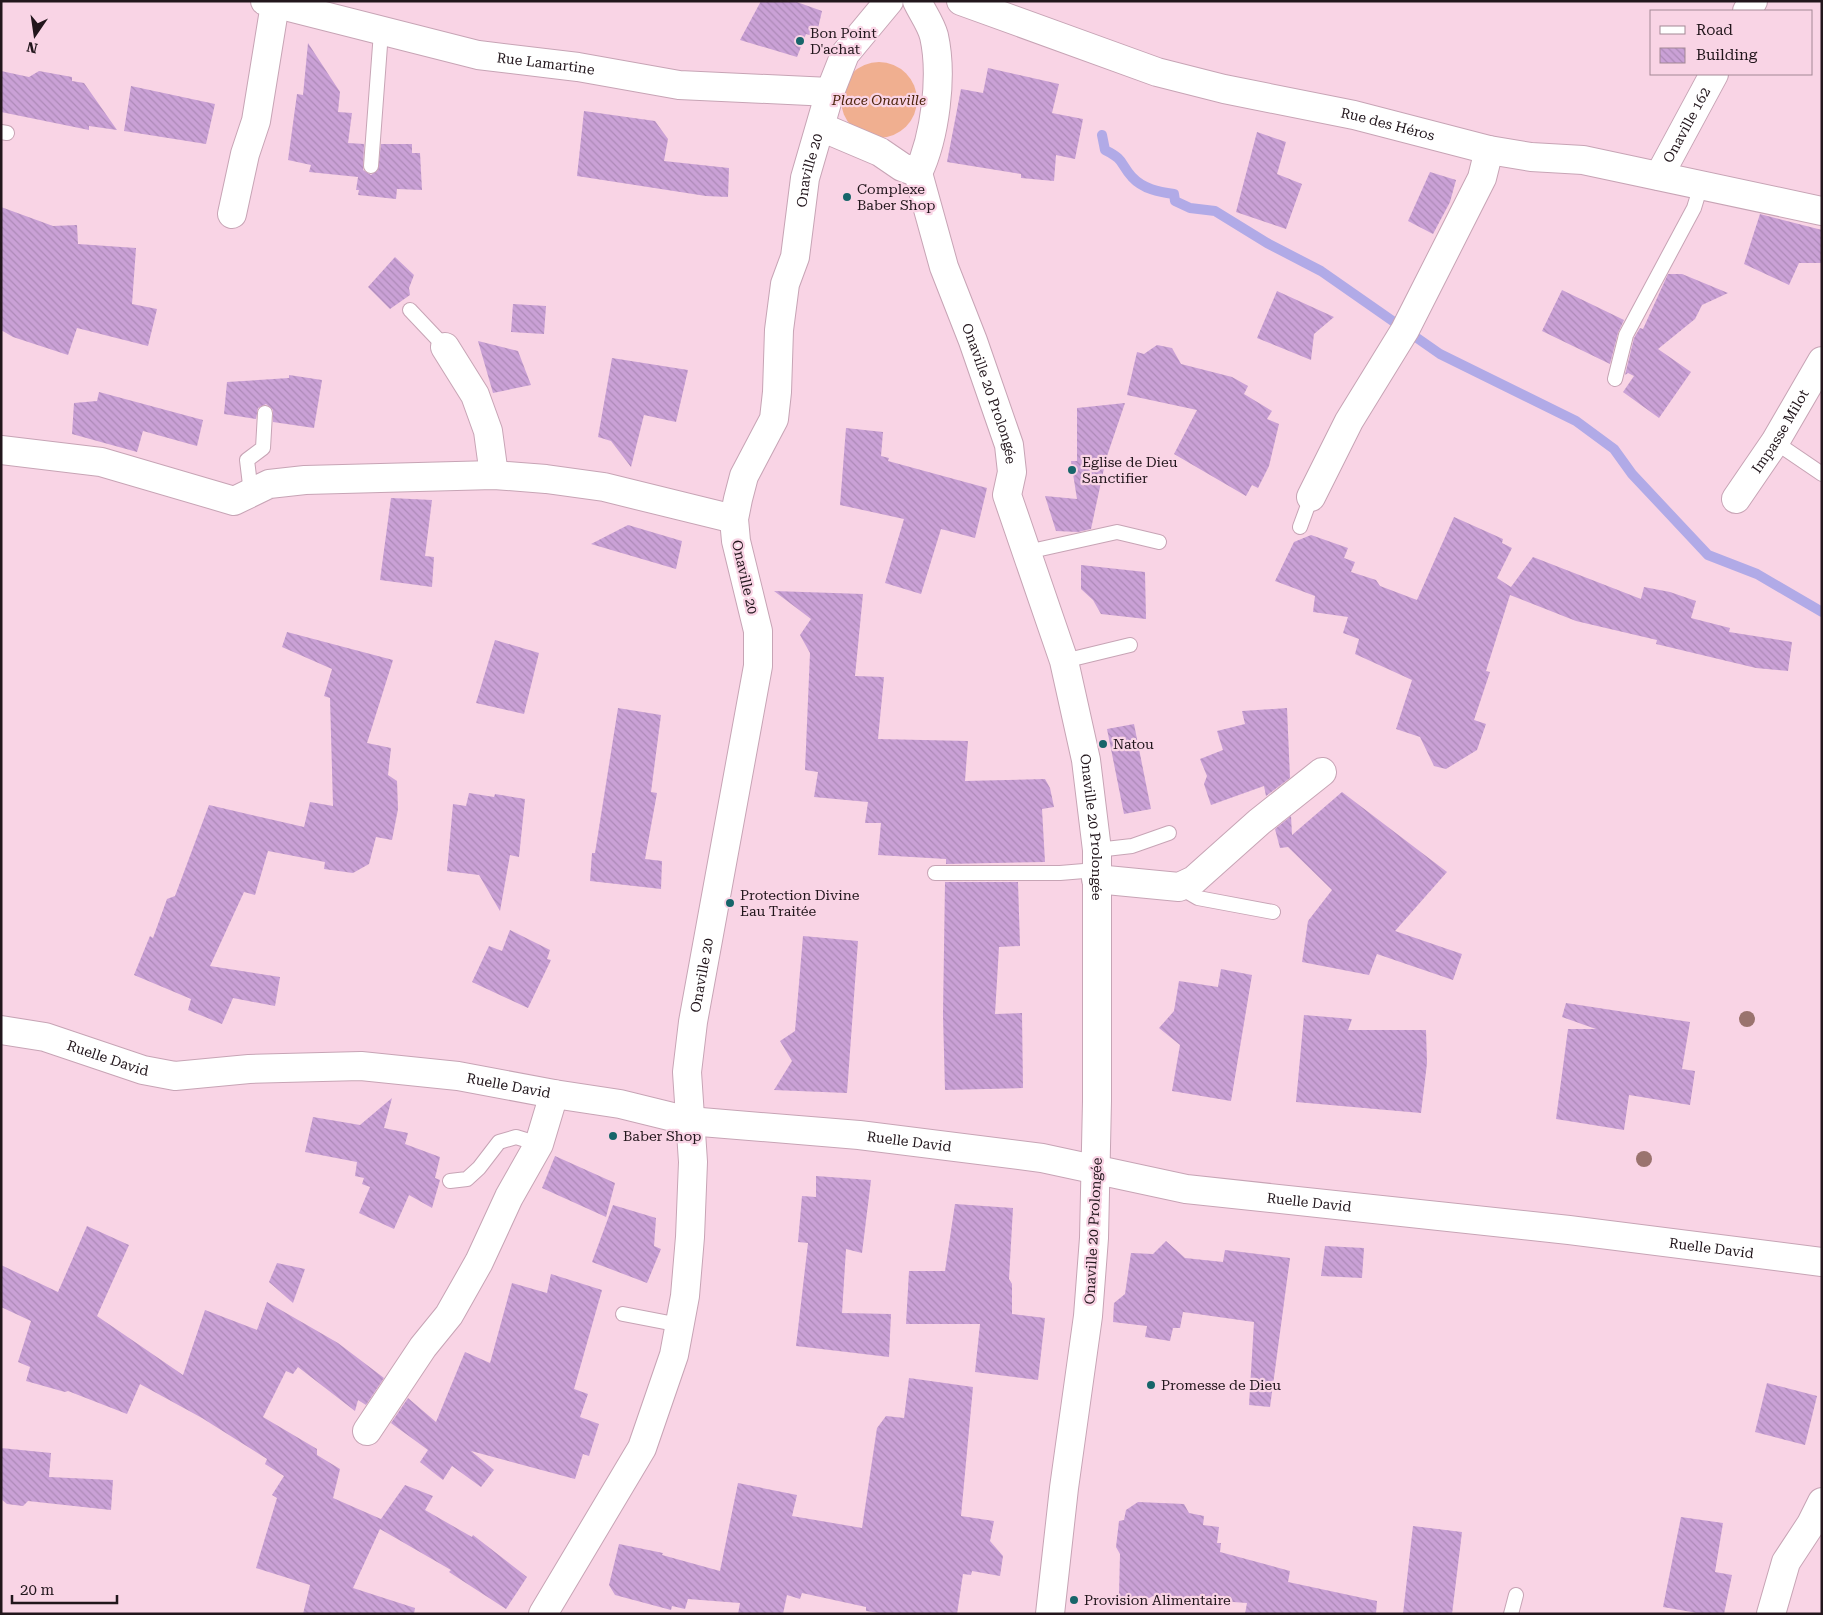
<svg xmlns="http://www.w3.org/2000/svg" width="1823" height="1615" viewBox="0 0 1823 1615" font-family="'Roboto Serif',serif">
	<defs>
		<pattern id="building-back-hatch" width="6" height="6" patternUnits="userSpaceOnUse" patternTransform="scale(1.25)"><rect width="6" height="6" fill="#caa1d6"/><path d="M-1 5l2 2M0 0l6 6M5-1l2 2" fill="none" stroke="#ad8ab7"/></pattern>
	</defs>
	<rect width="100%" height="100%" fill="#f9d4e5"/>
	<circle fill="#f0af90" cx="879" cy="100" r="38"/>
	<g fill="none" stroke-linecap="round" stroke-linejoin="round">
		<path stroke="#b1aae7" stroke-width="10" d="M1102,135L1105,150C1125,160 1119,162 1132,177C1143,189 1159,192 1174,194L1175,201L1190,208L1215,211L1267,243L1321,271L1440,354L1576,421L1614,449L1632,474L1708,555L1757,574L1822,612"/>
	</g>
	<g fill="url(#building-back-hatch)">
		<polygon points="761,1 794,1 822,11 816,37 806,34 797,57 740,40"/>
		<polygon points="308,43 340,92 338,112 352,113 348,143 364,144 363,170 371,175 378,170 381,144 412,144 412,153 420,153 422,190 397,189 396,199 358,195 359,190 356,190 358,177 309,172 311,165 288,160 297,94 303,95"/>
		<polygon points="988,68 1059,84 1052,113 1083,119 1075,159 1056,155 1054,181 1021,178 1021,174 947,162 961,89 983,93"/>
		<polygon points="1,71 29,77 39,71 72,77 72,81 84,83 117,130 89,126 89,130 1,112"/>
		<polygon points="131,86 215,104 206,144 124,131"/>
		<polygon points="584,111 655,121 668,139 664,161 729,168 728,197 706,196 577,176"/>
		<polygon points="1257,132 1286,142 1277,174 1302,184 1286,229 1236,212"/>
		<polygon points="1430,172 1456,180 1450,202 1433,234 1408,221"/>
		<polygon points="1,207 53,226 77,225 78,244 136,248 132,304 157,309 148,346 77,328 68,355 13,337 1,330"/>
		<polygon points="1760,214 1822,230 1822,263 1799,263 1789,285 1744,264"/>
		<polygon points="395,257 414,275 409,288 410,295 390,309 368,287"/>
		<polygon points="1668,274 1682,274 1728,293 1702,305 1695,319 1658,349 1691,372 1659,418 1623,392 1634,376 1628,373 1625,375 1634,338 1640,328 1643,329"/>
		<polygon points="1562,290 1624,320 1618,333 1610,364 1542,331"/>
		<polygon points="1277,291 1334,317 1314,334 1311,360 1257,338"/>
		<polygon points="513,304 546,306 544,334 511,332"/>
		<polygon points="478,341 518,351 531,385 493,393"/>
		<polygon points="1157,345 1172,348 1181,364 1232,377 1248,386 1244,394 1272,411 1267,419 1279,424 1269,466 1258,488 1252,485 1246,496 1174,454 1197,410 1127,395 1137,352 1144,354"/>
		<polygon points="612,358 688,370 676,422 644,415 631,467 611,441 598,437"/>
		<polygon points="289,375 322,380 314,428 273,422 273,410 266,404 258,408 256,419 224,414 227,382 289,378"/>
		<polygon points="99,392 203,420 197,446 143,431 137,452 72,434 74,403 97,401"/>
		<polygon points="1125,403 1106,459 1091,529 1078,532 1056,531 1045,496 1077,499 1071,461 1077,461 1077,408"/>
		<polygon points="846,428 883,432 881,456 889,458 888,461 987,488 975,538 941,529 921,594 885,583 904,519 840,505"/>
		<polygon points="391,498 432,500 425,556 434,557 432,587 380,580"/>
		<polygon points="1454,517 1503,539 1502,543 1512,548 1497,578 1511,587 1533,557 1641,599 1644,587 1670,592 1696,601 1691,618 1730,628 1729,632 1792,642 1788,671 1756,668 1656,644 1657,640 1576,621 1510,595 1486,671 1490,672 1474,720 1486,724 1477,750 1446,769 1434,766 1420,737 1396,729 1412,680 1355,654 1359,639 1343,633 1348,617 1313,612 1315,596 1275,581 1294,542 1311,535 1348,548 1344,558 1355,562 1351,572 1376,580 1380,586 1417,600"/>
		<polygon points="628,525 682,541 676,569 591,544"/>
		<polygon points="1081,565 1145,572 1146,619 1101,614 1093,600 1081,589"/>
		<polygon points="774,591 863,594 855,676 884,677 878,739 968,741 965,781 1045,779 1050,788 1054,807 1042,809 1045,862 946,864 946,859 878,855 881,823 865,823 868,802 814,797 818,772 805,770 810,653 800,635 811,619"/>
		<polygon points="287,632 393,660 367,743 391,748 388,775 397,781 398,809 392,840 376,837 369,864 353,873 324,869 325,862 268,851 255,895 244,892 210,966 280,977 275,1006 233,998 222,1024 188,1010 191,999 134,975 150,936 153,938 167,899 175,896 209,805 304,827 310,802 333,806 330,698 324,696 332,669 282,647"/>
		<polygon points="495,640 539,653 524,714 476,703"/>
		<polygon points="618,708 661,715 651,792 657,793 645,859 662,861 661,889 590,881 592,853 595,853"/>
		<polygon points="1287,708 1290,778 1266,796 1264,786 1211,805 1204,784 1207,776 1200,759 1223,750 1217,731 1245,724 1242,711"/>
		<polygon points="1134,724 1151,809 1124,814 1107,729"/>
		<polygon points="1342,792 1447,872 1395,931 1462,954 1453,980 1377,954 1369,975 1302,962 1308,921 1332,890 1288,847 1280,848 1275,829 1291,816 1292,835"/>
		<polygon points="469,793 494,797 495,794 525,799 519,857 510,855 500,911 479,875 447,871 453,804 466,806"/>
		<polygon points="945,882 1018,882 1020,946 999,947 995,1014 1022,1013 1023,1088 945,1090 943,1015"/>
		<polygon points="510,930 550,950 547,959 551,960 528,1008 472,982 489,946 502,951"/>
		<polygon points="803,936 858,941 847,1093 774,1090 792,1061 780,1041 795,1031"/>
		<polygon points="1221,969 1252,975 1231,1101 1172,1091 1180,1045 1159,1028 1174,1011 1179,981 1218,987"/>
		<polygon points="1566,1003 1690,1022 1682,1069 1695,1071 1690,1105 1629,1095 1624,1130 1556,1119 1568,1029 1596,1029 1562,1017"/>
		<polygon points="1304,1015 1352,1019 1348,1030 1426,1030 1427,1063 1421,1113 1296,1102"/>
		<polygon points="392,1098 384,1128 408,1133 405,1144 440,1157 435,1178 440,1180 432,1208 409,1195 394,1229 359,1213 370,1187 362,1184 364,1178 355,1176 357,1162 305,1152 313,1117 360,1125"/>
		<polygon points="555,1156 615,1183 606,1217 542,1188"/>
		<polygon points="816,1176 871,1180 862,1253 846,1249 842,1313 891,1314 889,1357 796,1346 808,1243 798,1242 802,1196 816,1197"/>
		<polygon points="955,1204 1013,1208 1009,1279 1012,1284 1012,1314 1045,1318 1038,1380 975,1372 980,1324 906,1324 909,1271 945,1271"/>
		<polygon points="613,1205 656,1218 654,1246 661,1249 647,1283 592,1262"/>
		<polygon points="87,1226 129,1245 97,1316 183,1375 205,1310 257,1330 267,1302 338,1343 384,1378 366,1405 358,1400 355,1411 298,1367 293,1374 286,1371 263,1417 317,1449 317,1455 340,1469 333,1498 381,1519 405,1485 433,1496 425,1510 472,1537 473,1535 527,1577 506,1609 449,1572 451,1570 380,1529 353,1588 415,1608 414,1614 303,1614 310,1585 256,1568 277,1498 272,1495 284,1476 265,1464 267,1459 202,1418 140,1384 127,1414 68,1391 65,1392 26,1381 30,1367 18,1362 31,1321 1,1307 1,1265 58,1292"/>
		<polygon points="1166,1241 1185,1258 1223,1262 1225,1250 1290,1258 1270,1407 1249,1405 1254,1322 1183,1312 1180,1328 1173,1328 1170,1341 1145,1337 1147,1326 1113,1322 1114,1303 1125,1294 1131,1253 1153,1254"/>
		<polygon points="1325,1246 1364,1248 1362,1278 1321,1276"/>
		<polygon points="277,1263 305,1269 293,1303 269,1282"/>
		<polygon points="551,1274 602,1290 574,1389 588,1394 580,1417 599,1424 589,1456 583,1454 575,1479 471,1451 494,1470 481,1487 452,1466 443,1480 420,1462 428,1450 391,1423 408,1398 436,1422 465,1352 490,1363 512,1283 547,1293"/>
		<polygon points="909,1378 973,1387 961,1516 994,1521 990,1541 1003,1556 1000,1576 972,1571 971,1575 963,1574 957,1614 886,1614 866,1611 866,1607 802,1593 800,1599 787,1595 783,1614 738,1614 740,1603 688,1599 685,1609 672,1606 671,1610 615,1595 609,1585 619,1544 663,1553 662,1555 720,1571 738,1483 797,1495 792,1516 862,1528 877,1428 886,1416 904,1418"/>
		<polygon points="1767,1383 1817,1396 1805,1445 1755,1432"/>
		<polygon points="1,1448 51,1453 49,1477 113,1480 111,1510 28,1501 23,1506 7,1504 1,1499"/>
		<polygon points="1138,1502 1184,1504 1189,1513 1204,1516 1203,1525 1219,1527 1217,1543 1221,1543 1220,1552 1290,1571 1288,1582 1377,1601 1376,1614 1245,1614 1247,1603 1153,1596 1136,1605 1119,1595 1120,1554 1116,1547 1119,1521 1124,1520 1126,1510"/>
		<polygon points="1681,1517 1723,1523 1715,1572 1732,1575 1724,1614 1703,1614 1663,1607"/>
		<polygon points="1413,1526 1462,1532 1452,1614 1403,1614"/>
	</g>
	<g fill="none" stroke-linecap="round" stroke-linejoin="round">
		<defs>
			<g id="service">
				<polyline points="1,132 7,133"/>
				<polyline points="371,166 381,32"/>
				<polyline points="410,310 445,347"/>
				<polyline points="1615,379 1626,335 1694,208 1701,185"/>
				<polyline points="1775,442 1822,474"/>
				<polyline points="251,493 247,460 263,448 265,413"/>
				<polyline points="1300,527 1311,497"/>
				<polyline points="1027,552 1117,532 1159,542"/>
				<polyline points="1064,661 1130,645"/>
				<polyline points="1097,850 1132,846 1169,833"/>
				<polyline points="935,873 1060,873 1096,870"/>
				<polyline points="1179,887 1198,898 1273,912"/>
				<polyline points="450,1181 467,1179 479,1168 499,1142 516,1137 539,1144"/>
				<polyline points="623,1314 680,1325"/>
				<polyline points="1511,1614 1516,1595"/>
			</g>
			<g id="minor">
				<path id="s1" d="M265,1L478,55L578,67L679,85L830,92"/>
				<path d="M917,1C922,12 931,24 934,36C943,76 935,137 918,173"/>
				<path id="s2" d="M961,1L1157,72L1224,89L1354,115L1489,150L1531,157L1583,160L1822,211"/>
				<polyline points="1747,11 1753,1"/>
				<path id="s3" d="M821,127L880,152L902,167L918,173L944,267L973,341L1009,445L1012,472L1007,495L1064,661L1086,760L1097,850V1101L1094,1238L1088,1316L1064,1488L1050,1614"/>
				<path id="s4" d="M1659,176L1714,74"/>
				<polyline points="232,214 245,154 256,121 275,4"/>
				<polyline points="445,347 475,395 488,431 494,475"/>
				<polyline points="1,450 101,462 234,501 269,484 305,480 494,475 546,479 604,487 734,519"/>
				<polyline points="1311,497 1349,421 1405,330 1482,178 1489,150"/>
				<path id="s5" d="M1736,499L1775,442L1822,361"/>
				<polyline points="1096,879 1179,887 1194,880 1259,822 1322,772"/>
				<path id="s6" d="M1,1030L45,1037L143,1070L175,1076L249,1069L361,1066L458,1076L554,1094L620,1104L689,1121L859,1135L1042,1158L1186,1189L1569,1230L1822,1262"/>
				<polyline points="367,1431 423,1347 449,1315 479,1262 509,1197 539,1144 554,1094"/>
				<path id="s7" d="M543,1614L642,1448L674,1355L685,1296L690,1237L693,1162L687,1072L693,1022L758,666V631L736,541L734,519L738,499L744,476L774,419L777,392L779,330L785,284L795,257L805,178L830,92L845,54L889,1"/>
				<polyline points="1771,1614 1786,1562 1811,1524 1822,1502"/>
			</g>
		</defs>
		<use href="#service" stroke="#c7a4b5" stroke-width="16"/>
		<use href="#minor" stroke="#c7a4b5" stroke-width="30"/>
		<use href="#service" stroke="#fff" stroke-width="14"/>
		<use href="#minor" stroke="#fff" stroke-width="28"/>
	</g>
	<g fill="#9a736e">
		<circle cx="1747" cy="1019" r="8"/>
		<circle cx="1644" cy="1159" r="8"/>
	</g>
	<g fill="#17656a" stroke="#f9d4e5" stroke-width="2">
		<circle cx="800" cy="41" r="5"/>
		<circle cx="847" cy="197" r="5"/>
		<circle cx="1072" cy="470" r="5"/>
		<circle cx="1103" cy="744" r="5"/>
		<circle cx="730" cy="903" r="5"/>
		<circle cx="613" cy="1136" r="5"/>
		<circle cx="1151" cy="1385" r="5"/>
		<circle cx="1074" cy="1600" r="5"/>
	</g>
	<g text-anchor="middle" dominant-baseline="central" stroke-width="4.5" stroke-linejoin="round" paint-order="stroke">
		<g font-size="14" fill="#22161c" stroke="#f9d4e5" text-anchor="start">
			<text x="810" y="33">Bon Point<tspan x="810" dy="16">D'achat</tspan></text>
			<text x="857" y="189">Complexe<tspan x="857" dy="16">Baber Shop</tspan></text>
			<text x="1082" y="462">Eglise de Dieu<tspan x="1082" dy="16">Sanctifier</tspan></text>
			<text x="1113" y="744">Natou</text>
			<text x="740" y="895">Protection Divine<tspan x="740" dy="16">Eau Traitée</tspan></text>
			<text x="623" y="1136">Baber Shop</text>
			<text x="1161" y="1385">Promesse de Dieu</text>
			<text x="1084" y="1600">Provision Alimentaire</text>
		</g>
		<g font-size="14" fill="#22161c" stroke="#f9d4e5">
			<text stroke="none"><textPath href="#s1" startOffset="288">Rue Lamartine</textPath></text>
			<text stroke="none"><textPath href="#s2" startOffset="445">Rue des Héros</textPath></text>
			<text stroke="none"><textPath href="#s4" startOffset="58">Onaville 162</textPath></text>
			<text stroke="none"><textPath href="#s7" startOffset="1499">Onaville 20</textPath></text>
			<text stroke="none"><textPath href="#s3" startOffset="340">Onaville 20 Prolongée</textPath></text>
			<text stroke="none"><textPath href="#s5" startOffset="81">Impasse Milot</textPath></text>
			<text transform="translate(745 577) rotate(77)">Onaville 20</text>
			<text stroke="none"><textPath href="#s3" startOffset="790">Onaville 20 Prolongée</textPath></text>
			<text stroke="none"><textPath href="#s7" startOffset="674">Onaville 20</textPath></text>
			<text stroke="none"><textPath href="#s6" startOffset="111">Ruelle David</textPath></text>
			<text stroke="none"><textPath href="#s6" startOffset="516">Ruelle David</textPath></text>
			<text stroke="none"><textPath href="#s6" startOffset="921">Ruelle David</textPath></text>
			<text stroke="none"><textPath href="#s6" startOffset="1326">Ruelle David</textPath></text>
			<text transform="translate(1093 1231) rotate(-87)">Onaville 20 Prolongée</text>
			<text stroke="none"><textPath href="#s6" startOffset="1731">Ruelle David</textPath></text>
		</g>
		<g font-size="14" font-style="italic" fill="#4d240d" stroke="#f9d4e5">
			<text x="879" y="100">Place Onaville</text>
		</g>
	</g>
	<rect width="1823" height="1615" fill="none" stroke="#22161c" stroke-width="5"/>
	<rect x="1650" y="10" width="162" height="65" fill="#f9d4e5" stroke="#a38895"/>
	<rect x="1660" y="26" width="25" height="8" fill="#ffffff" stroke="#a38895"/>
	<text x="1696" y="35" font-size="15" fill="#22161c">Road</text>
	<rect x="1660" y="48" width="25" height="15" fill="url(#building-back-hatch)" stroke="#a38895"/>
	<text x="1696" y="60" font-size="15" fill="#22161c">Building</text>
	<g transform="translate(35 35) rotate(193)" stroke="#f9d4e5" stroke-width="4" paint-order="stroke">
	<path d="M0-4L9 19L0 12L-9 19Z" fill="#22161c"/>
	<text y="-8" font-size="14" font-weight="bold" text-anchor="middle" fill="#22161c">N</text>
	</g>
	<path d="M12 1595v8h105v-8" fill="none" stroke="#22161c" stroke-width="2.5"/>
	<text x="20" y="1595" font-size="15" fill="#22161c" stroke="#f9d4e5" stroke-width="4" paint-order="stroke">20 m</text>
</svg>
